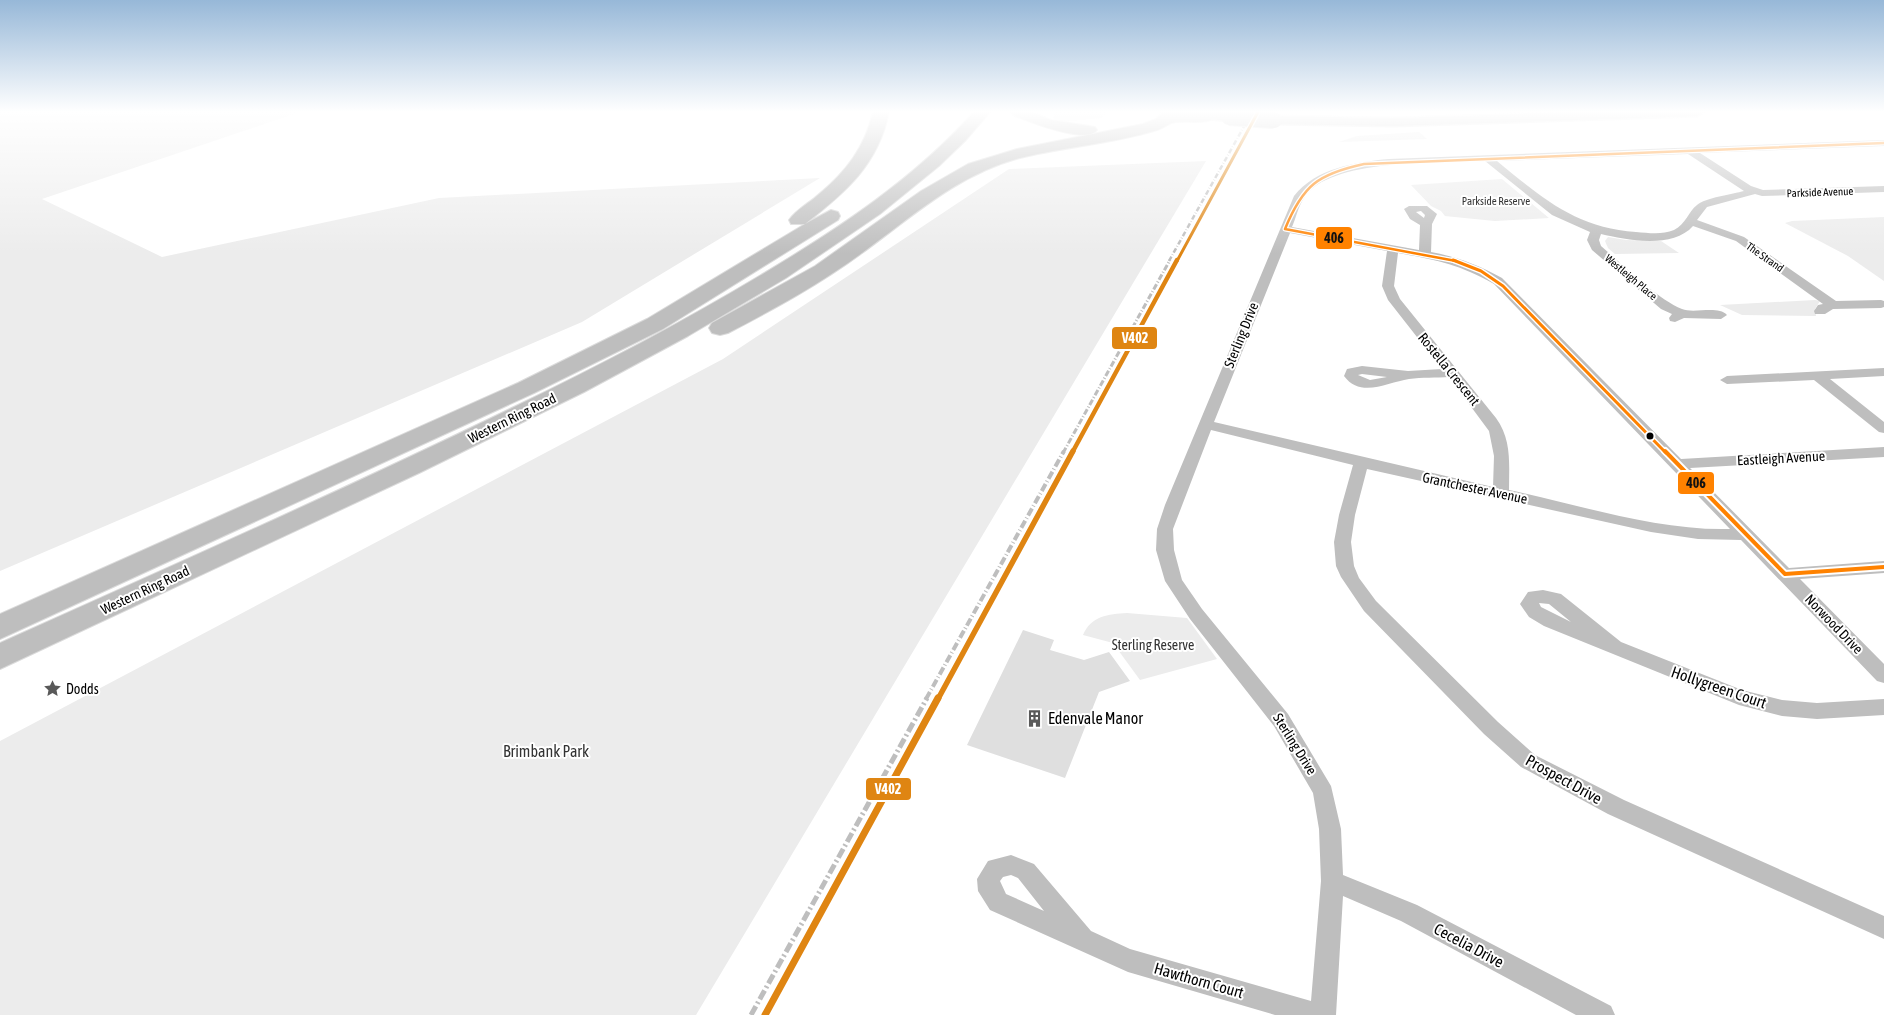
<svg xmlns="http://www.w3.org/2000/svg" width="1884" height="1015" viewBox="0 0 1884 1015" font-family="'Asap Condensed',sans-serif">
	<rect width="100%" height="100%" fill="#fff"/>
	<g fill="#ececec">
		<polygon points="0,112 300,112 42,199 162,257 439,198 820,178 582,322 0,571"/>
		<polygon points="1054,112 1107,112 1101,118 1060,122 1053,118"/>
		<polygon points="1419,132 1427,139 1339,142 1357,136"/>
		<polygon points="1206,161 696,1015 0,1015 0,741 723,359 1009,169"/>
		<polygon points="1502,179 1549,218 1495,221 1445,216 1441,211 1431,206 1411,185"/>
		<polygon points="1884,217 1884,281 1848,256 1785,223 1792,221"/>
		<polygon points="1608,237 1626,240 1661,241 1679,253 1615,254 1608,248 1605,241"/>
		<polygon points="1815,300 1820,301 1815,309 1816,316 1742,315 1720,305"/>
		<path d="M1127,613L1187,618L1217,659L1140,680L1113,643L1083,635C1091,616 1108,614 1127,613Z"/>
	</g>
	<polygon fill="#dfdfdf" points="1023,630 1054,640 1050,650 1084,660 1109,652 1130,681 1099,692 1065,778 967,745"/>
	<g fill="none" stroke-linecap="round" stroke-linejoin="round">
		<defs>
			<g id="primary">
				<polygon points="1168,112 1218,112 1234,114 1236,117 1229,121 1175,116"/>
				<polygon points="1577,112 1704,112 1697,116 1393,126 1274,124 1267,120 1274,116 1393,118"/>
			</g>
			<g id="highway">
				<path d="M873,112H889C878,165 846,192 805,224L831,210L838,212L840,216L838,220L663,329L534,393L0,639V614L518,383L647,319L805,224H791L789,220C796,210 809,203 818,195C846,172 865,147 873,112Z"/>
				<path d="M974,112H990L965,141L939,166L880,214L786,278L688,336L584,392L419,473L0,669V643C172,566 345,489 514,407C599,366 681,323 761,275C838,229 914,179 974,112Z"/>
				<path d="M1011,112H1032L1051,120L1095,127L1097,130C1087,145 1027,121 1013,115Z"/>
				<path d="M1163,112H1216L1218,115C1210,127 1183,119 1171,123C1165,126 1160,130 1154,131C1110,144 1064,147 1020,158C957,175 913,216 862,253C820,284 774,309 728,333L720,335L712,333L709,328L712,323L815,266L921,191L968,164L1017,149L1143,124L1156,119Z"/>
			</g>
		</defs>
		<use href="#primary" stroke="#dbdbdb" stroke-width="3"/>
		<use href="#highway" stroke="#dbdbdb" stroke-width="2"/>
		<g fill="#bebebe" fill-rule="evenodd">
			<path d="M1884,140V146L1700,153L1751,186L1763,190L1884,186V192L1762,196L1755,194L1707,207L1697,220L1744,237L1836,301L1881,300L1884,301V307L1881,308L1833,309L1825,314H1815L1814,311L1818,305L1823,304L1736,241L1693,226C1673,249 1626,240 1601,234L1599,240L1601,246C1623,265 1657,299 1682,309C1694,314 1718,305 1727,315L1721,319L1684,318L1675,322L1670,321L1669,318L1672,314L1661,309L1592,250L1587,240L1590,232L1552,215L1485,161C1442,163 1328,158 1304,198C1298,207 1296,218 1292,227L1419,250L1420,225L1410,219L1404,209L1409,206H1427L1437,214L1432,224L1431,252C1457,257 1479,265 1502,278L1681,459L1884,447V457L1690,468L1789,568L1884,561V573L1800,579L1884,664V683L1877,681L1741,540L1698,539L1651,532L1367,469L1355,515L1351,542L1354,566L1359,578L1376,601L1498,722L1535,755L1624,800L1884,916V939L1608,814L1521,767L1484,734L1364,611L1341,577L1336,566L1334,542L1339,515L1353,465L1211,430L1173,529L1174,550L1182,580L1202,609L1288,714L1331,786L1341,829L1343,875L1417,905L1611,1006L1615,1015H1576L1401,921L1343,896L1336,1015H1275L1128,972L990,910L978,891L977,879L988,861L1011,855L1034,864L1091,931L1130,949L1311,1001L1321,881L1319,829L1313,793L1274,726L1190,619L1165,581L1156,550L1157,529L1165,505L1294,196C1316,168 1356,162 1389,159ZM1688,154L1744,191C1733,194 1705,198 1697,205C1688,212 1686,224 1674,230C1662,235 1649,233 1636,232C1576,228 1542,198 1497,161ZM1421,211L1425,215L1424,218L1416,212ZM1290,233L1387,251L1382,286L1388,300L1442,369L1408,371L1362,366L1347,369L1344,376C1361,399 1388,382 1409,379C1422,377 1436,378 1449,377L1489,431L1494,456L1493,487L1214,422ZM1398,253C1436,260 1459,264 1494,284L1730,529C1658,531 1580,505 1509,490C1509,464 1512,440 1496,418L1400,299L1394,286ZM1362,374L1387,377L1370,380L1358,375ZM1011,875L1018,878L1044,911L1006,894L1000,881L1003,877Z"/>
			<polygon points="1884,368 1884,376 1830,379 1884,422 1884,433 1879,432 1814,380 1727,384 1720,380 1727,376"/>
			<path d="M1543,590L1561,594L1621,642L1742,690L1782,700L1817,703L1884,699V715L1817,719L1782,716L1739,705L1544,626L1529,617L1520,604L1528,592ZM1539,603L1549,604L1571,622L1541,607Z"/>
		</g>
		<use href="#primary" fill="#bebebe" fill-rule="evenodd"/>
		<use href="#highway" fill="#bebebe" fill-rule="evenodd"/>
		<polyline stroke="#bebebe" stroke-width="2.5" stroke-dasharray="5 2 0.5 2" stroke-linecap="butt" points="1169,261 1252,112"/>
		<polyline stroke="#bebebe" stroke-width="3" stroke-dasharray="6 2 1 2" stroke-linecap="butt" points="1063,453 1170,260"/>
		<polyline stroke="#bebebe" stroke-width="4" stroke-dasharray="8 2.5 1 2.5" stroke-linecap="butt" points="926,699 1064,451"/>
		<polyline stroke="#bebebe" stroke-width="5" stroke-dasharray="10 3 2 3" stroke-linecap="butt" points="751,1015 927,698"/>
		<defs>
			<polyline id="primary-bridge" points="1229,117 1274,120"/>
		</defs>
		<use href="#primary-bridge" stroke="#dbdbdb" stroke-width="18" stroke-linecap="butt"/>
		<use href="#primary-bridge" stroke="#bebebe" stroke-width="16"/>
		<defs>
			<path id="bus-1-far2" d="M1456,261L1285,229C1303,185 1318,174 1364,164L1884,143"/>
			<polyline id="bus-1-far1" points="1453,260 1481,271 1503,286 1666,453"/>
			<polyline id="bus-1" points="1665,451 1785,574 1884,567"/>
		</defs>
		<use href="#bus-1-far2" stroke="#fff" stroke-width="5"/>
		<use href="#bus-1-far1" stroke="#fff" stroke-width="6"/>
		<use href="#bus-1" stroke="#fff" stroke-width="8"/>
		<use href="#bus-1-far2" stroke="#ff8200" stroke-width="2.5"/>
		<use href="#bus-1-far1" stroke="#ff8200" stroke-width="3"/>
		<use href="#bus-1" stroke="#ff8200" stroke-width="4"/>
		<defs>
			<polyline id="rail-1-far3" points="1177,261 1258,112"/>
			<polyline id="rail-1-far2" points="1072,453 1177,260"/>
			<polyline id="rail-1-far1" points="938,699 1073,451"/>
			<polyline id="rail-1" points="765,1015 938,698"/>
		</defs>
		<use href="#rail-1-far3" stroke="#fff" stroke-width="5.5"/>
		<use href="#rail-1-far2" stroke="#fff" stroke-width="8"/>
		<use href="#rail-1-far1" stroke="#fff" stroke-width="9"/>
		<use href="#rail-1" stroke="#fff" stroke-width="11"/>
		<use href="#rail-1-far3" stroke="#df8512" stroke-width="3"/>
		<use href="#rail-1-far2" stroke="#df8512" stroke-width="4.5"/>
		<use href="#rail-1-far1" stroke="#df8512" stroke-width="5.5"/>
		<use href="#rail-1" stroke="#df8512" stroke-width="7"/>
	</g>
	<linearGradient id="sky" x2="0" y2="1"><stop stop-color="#97b8d8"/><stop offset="0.44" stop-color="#fff"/><stop offset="1" stop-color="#fff" stop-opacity="0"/></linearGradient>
	<rect width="1884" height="254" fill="url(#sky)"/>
	<defs>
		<symbol id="sight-bare" viewBox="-9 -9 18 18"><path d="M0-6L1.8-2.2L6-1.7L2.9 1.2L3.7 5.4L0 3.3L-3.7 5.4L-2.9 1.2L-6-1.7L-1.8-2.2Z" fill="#595959" stroke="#fff" stroke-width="2.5" paint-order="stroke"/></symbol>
		<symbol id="building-bare" viewBox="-9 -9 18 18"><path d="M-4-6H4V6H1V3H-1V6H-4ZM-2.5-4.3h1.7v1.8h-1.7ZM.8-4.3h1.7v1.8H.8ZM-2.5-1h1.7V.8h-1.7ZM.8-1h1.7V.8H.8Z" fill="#595959" stroke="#fff" stroke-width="2.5" paint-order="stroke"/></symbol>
	</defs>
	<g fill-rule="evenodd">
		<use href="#sight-bare" x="40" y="676" width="25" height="25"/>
		<use href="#building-bare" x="1022" y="706" width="25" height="25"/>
	</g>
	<circle fill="#000" stroke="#fff" stroke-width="2" cx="1650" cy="436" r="4.5"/>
	<g text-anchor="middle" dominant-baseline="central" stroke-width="4" stroke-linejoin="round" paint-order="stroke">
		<g font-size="11" fill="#000" stroke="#fff">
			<text transform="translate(1820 192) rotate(-2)">Parkside Avenue</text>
			<text transform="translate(1765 257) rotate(35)">The Strand</text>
			<text transform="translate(1631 277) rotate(40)">Westleigh Place</text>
		</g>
		<g font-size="11" fill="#333" stroke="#fff">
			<text x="1496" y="201">Parkside Reserve</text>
		</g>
		<g font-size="14" fill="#000" stroke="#fff">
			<text transform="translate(1241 335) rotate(-68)">Sterling Drive</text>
			<text transform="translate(1449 369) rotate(51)">Rostella Crescent</text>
			<text transform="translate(512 418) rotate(-26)">Western Ring Road</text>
			<text transform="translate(1781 458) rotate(-3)">Eastleigh Avenue</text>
			<text transform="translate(1475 488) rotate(12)">Grantchester Avenue</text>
			<text transform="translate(145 590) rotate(-25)">Western Ring Road</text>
			<text transform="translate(1834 624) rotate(46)">Norwood Drive</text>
			<text transform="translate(1295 744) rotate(58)">Sterling Drive</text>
		</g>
		<g font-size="14" fill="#333" stroke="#fff">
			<text x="1153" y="645">Sterling Reserve</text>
		</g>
		<g font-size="14" fill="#000" stroke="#fff" text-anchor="start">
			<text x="66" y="689">Dodds</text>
		</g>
		<g font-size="16" fill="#000" stroke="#fff">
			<text transform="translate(1719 687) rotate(19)">Hollygreen Court</text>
			<text transform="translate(1564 779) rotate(29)">Prospect Drive</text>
			<text transform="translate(1469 945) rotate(28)">Cecelia Drive</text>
			<text transform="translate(1199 980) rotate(16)">Hawthorn Court</text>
		</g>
		<g font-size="16" fill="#000" stroke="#fff" text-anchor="start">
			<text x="1048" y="718">Edenvale Manor</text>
		</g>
		<g font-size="16" fill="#333" stroke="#fff">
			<text x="546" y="751">Brimbank Park</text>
		</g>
	</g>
	<g stroke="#fff" stroke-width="2">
		<rect x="1315" y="226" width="38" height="24" rx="5" fill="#ff8200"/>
		<rect x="1111" y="326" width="47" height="24" rx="5" fill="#df8512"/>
		<rect x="1677" y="471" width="38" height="24" rx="5" fill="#ff8200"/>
		<rect x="865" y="777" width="47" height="24" rx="5" fill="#df8512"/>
	</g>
	<g font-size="14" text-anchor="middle" font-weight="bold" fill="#fff">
		<text x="1135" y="343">V402</text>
		<text x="888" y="794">V402</text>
	</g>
	<g font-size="14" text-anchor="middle" font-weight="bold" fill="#111">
		<text x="1334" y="243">406</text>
		<text x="1696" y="488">406</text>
	</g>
</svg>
